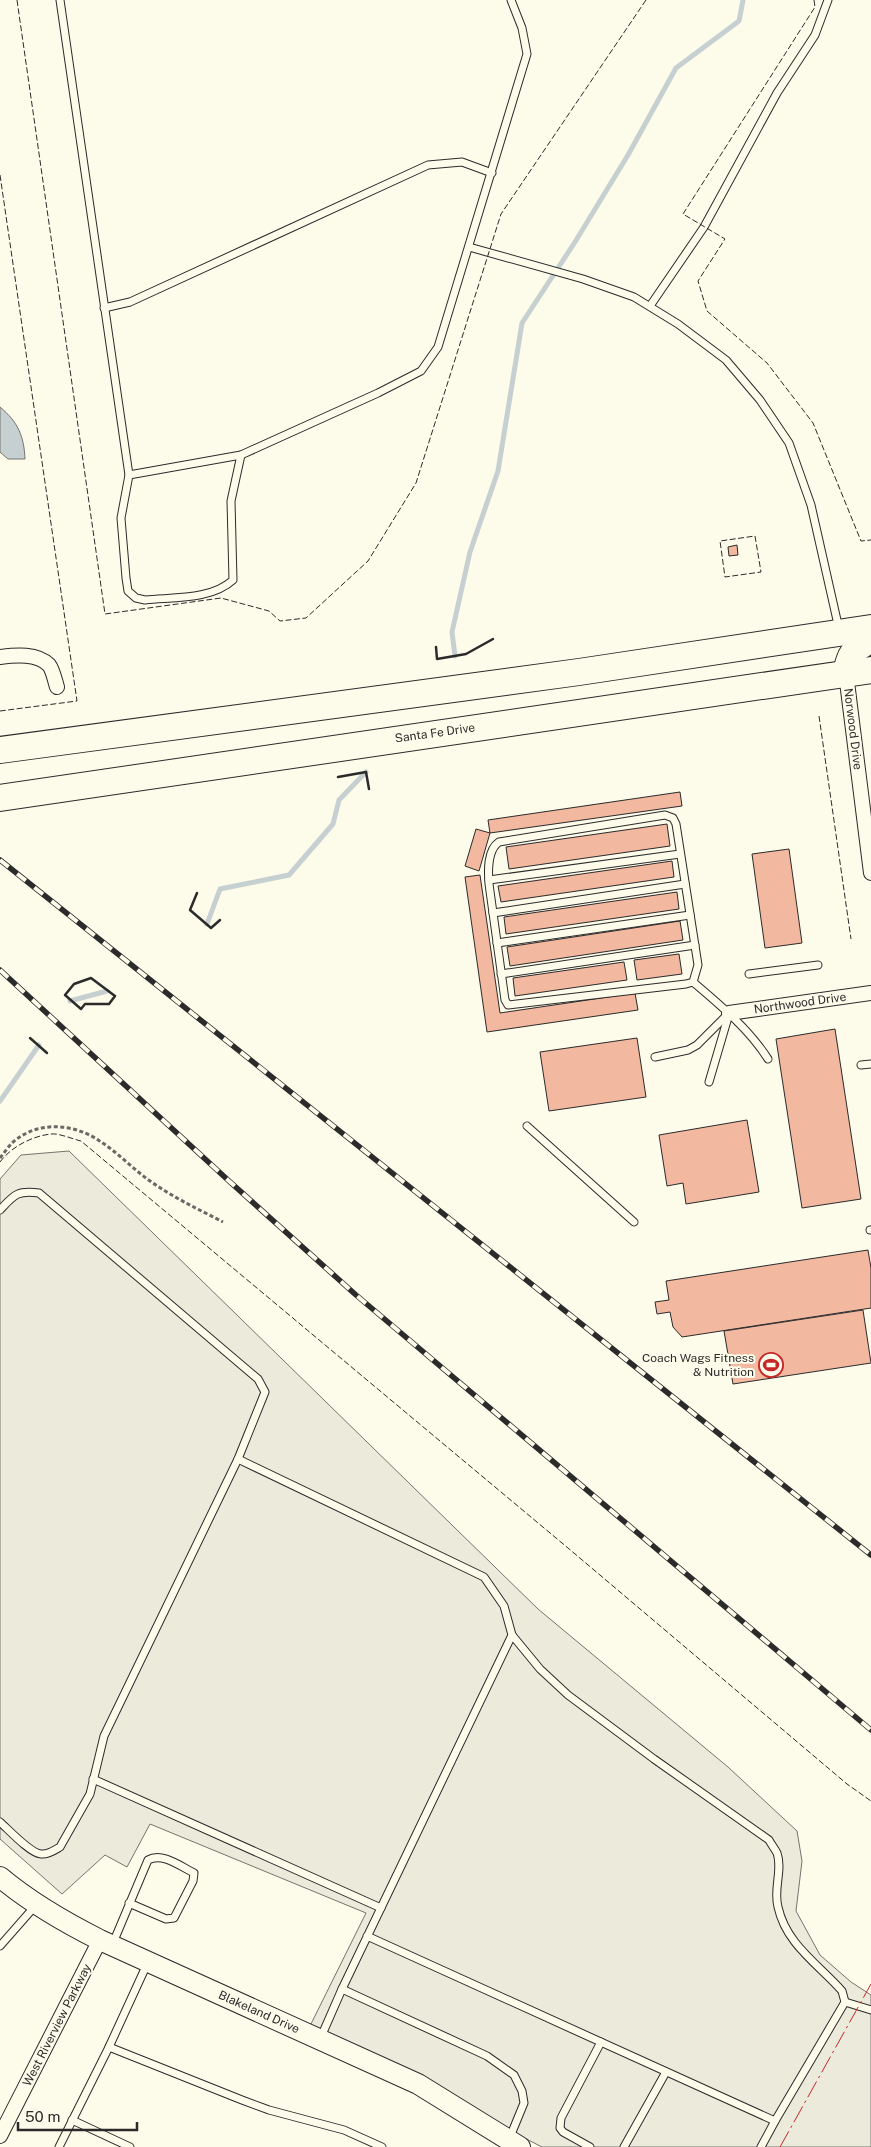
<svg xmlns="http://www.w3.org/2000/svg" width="871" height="2147" viewBox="0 0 871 2147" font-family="'Public Sans',sans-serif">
	<rect width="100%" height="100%" fill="#fdfbea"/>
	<polygon fill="#eceadb" stroke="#74746e" points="69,1151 538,1609 728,1767 797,1831 802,1861 796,1911 820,1955 851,1982 871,1995 871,2147 542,2147 309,2028 366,1913 150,1824 127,1867 105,1855 62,1894 0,1839 0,1179 21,1155"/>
	<path fill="#c7d0d0" stroke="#74746e" d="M0,407C18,422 24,436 25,459H8L0,452Z"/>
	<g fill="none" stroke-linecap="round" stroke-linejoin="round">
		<g stroke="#c7d0d0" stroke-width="5">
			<polyline points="455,656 452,632 470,552 498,471 522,323 575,242 628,155 676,68 739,21 743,0"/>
			<polyline points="207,924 220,889 289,875 333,824 339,800 366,772"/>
			<polyline points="70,1001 107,991"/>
			<polyline points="0,1101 39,1045"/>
		</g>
	</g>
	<g fill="#f2b8a0" stroke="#2b2b2b">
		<polygon points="737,545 738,555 729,556 728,547"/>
		<polygon points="680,792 682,806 490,833 488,820"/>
		<polygon points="667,824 670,846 509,869 506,847"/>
		<polygon points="476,829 490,833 479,871 465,866"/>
		<polygon points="789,849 802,943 765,948 752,854"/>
		<polygon points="672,861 674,877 501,902 498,886"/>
		<polygon points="480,875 500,1013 635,993 638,1010 487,1032 465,877"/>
		<polygon points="677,892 679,909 506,934 504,917"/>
		<polygon points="680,921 683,940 510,966 507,947"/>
		<polygon points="679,954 682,974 637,980 634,960"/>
		<polygon points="624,962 627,980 515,996 513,978"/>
		<polygon points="835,1029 861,1199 802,1208 776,1039"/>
		<polygon points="637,1038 646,1097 549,1111 540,1052"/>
		<polygon points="747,1120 759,1192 686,1204 683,1183 667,1186 659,1135"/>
		<polygon points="868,1250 871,1268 871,1308 682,1337 673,1327 670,1312 657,1314 655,1302 669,1300 666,1281"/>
		<polygon points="863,1310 871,1363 733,1384 724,1331"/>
	</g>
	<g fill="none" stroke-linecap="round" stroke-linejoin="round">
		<defs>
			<g id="lane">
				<polyline points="60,0 129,475 241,455 378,393 421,371 438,347 527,54 522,28 511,0"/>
				<polyline points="469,247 583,279 634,297 678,324 726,360 760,400 789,443 811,505 839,629"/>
				<polyline points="650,306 704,227 777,93 815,35 828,0"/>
				<polyline points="104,308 130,302 428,165 462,162 492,173"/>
				<path d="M129,475L121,518L126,578L128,591L136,598L145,600C174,597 211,600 233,580L231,501L241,455"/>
				<polyline points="489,880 680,854"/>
				<polyline points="493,913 685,884"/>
				<polyline points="497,943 690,915"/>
				<polyline points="501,974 695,945"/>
				<polyline points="749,974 818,965"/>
				<path d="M693,982L698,965L676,824L673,818L665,815L499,842C487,850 488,871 489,884L505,1000L508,1005L686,984L693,982C720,1005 749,1029 768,1059"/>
				<polyline points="655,1057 688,1050 697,1045 729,1013"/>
				<polyline points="861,1065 871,1064"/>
				<polyline points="709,1082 729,1014"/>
				<polyline points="527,1126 634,1222"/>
				<path d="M0,1210C14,1195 17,1190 39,1193L258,1379L265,1392L238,1459L104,1736L90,1794L60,1847C55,1850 48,1855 41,1854C30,1853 9,1830 0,1822"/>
				<polyline points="870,1230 871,1230"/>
				<polyline points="238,1459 484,1577 504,1606 512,1635"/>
				<polyline points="93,1779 381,1908"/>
				<path d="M113,1943L148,1860C162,1852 180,1866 194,1873L193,1881L174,1918L166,1919L129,1903"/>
				<polyline points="0,1946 36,1905"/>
				<path d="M342,1989L512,1635L540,1669L568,1695L654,1759L769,1840C771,1844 775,1849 777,1853C783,1870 773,1889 778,1907C786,1944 818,1964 842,1991L845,2002L775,2121L367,1936"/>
				<polyline points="845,2002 871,2010"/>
				<polyline points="321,2037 342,1989 487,2056 514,2075 522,2091 524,2103 510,2137"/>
				<polyline points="109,2047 242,2100 269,2110 344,2130 382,2147"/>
				<polyline points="72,2120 130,2147"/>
				<polyline points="59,2147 109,2047 148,1962"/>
				<polyline points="590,2147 563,2132 560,2128 561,2118 601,2042"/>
				<polyline points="624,2147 666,2072"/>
				<polyline points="761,2147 775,2121"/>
			</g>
			<g id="street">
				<path d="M0,657C16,655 37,653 49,665C53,670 55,681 57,687"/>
				<polyline points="846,674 871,873"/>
				<polyline points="729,1013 871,993"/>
				<polyline points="0,2136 100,1940"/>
			</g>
			<path id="secondary" d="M0,1877C31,1903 64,1922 100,1940L418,2084L520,2147"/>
			<g id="highway">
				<path d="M846,674C849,656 853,648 871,640"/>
				<polyline points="0,750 579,672 871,628"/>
				<polyline points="0,798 871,670"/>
			</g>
		</defs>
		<use href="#lane" stroke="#2b2b2b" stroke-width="9"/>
		<use href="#street" stroke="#2b2b2b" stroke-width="16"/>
		<use href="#secondary" stroke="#2b2b2b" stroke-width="22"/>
		<use href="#highway" stroke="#2b2b2b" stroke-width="28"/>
		<path stroke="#6a6964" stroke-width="3" stroke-dasharray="4 2.5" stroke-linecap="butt" d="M0,1158C4,1153 8,1147 12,1143C37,1120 75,1123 101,1142C117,1152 131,1167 146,1178C170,1196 196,1208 223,1222"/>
		<use href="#lane" stroke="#fdfbea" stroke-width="7"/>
		<use href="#street" stroke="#fdfbea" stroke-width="14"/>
		<use href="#secondary" stroke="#fdfbea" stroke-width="20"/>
		<use href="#highway" stroke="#fdfbea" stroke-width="26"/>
		<defs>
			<g id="rail">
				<polyline points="0,860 871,1555"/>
				<polyline points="0,970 229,1181 356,1295 871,1730"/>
			</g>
		</defs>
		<use href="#rail" stroke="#2b2b2b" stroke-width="5.5"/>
		<use href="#rail" stroke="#fdfbea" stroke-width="4" stroke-dasharray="11" stroke-linecap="butt"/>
		<g stroke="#2b2b2b" stroke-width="1" stroke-dasharray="6 2.5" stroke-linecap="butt">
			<polyline points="17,0 105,614 221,598 269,611 280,621 306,618 368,561 416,483 501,214 646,0"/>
			<polyline points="814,0 815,7 683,214 725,239 698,281 707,311 767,363 813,423 861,541 871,540"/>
			<polyline points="0,175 77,701 0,711"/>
			<polygon points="755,536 761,572 725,577 720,541"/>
			<polyline points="819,716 851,939"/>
			<path d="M0,1162C11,1147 32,1136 51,1134C59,1133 72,1139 81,1141L568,1548L847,1784L871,1801"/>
		</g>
		<g stroke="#2b2b2b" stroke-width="2.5">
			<polyline points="436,647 437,659 466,654 493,639"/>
			<polyline points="338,777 366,772 369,789"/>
			<polyline points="197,893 190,910 211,928 220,920"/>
			<polygon points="91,978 115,996 109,1004 85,1004 81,1009 65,995 74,984"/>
			<polyline points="30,1038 47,1053"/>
		</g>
		<polyline stroke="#c62828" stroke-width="1" stroke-dasharray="18 4 2.5 4" stroke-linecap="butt" points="780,2147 871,1984"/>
	</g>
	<defs>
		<symbol id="stadium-ring" viewBox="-11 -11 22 22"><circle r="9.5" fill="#fdfbea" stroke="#c62828" stroke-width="1.5"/><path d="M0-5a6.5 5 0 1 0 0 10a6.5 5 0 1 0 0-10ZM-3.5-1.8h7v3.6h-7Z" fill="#c62828"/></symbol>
	</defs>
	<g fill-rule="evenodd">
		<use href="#stadium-ring" x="757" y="1351" width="28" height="28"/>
	</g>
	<g text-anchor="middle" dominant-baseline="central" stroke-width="4" stroke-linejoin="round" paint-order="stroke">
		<g font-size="12" fill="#2b2b2b" stroke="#fdfbea">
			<text transform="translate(853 729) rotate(83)">Norwood Drive</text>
			<text transform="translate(435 733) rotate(-8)">Santa Fe Drive</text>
			<text transform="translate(800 1003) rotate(-8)">Northwood Drive</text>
			<text transform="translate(259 2012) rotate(24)">Blakeland Drive</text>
			<text transform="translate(57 2025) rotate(-63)">West Riverview Parkway</text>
		</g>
		<g font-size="12" fill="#2b2b2b" stroke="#fdfbea" text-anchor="end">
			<text x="754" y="1358">Coach Wags Fitness<tspan x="754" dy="14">&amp; Nutrition</tspan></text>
		</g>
	</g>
	<path d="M18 2122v8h119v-8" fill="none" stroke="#2b2b2b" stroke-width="2.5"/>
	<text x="25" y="2122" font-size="15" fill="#2b2b2b" stroke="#fdfbea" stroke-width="4" paint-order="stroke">50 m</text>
</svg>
